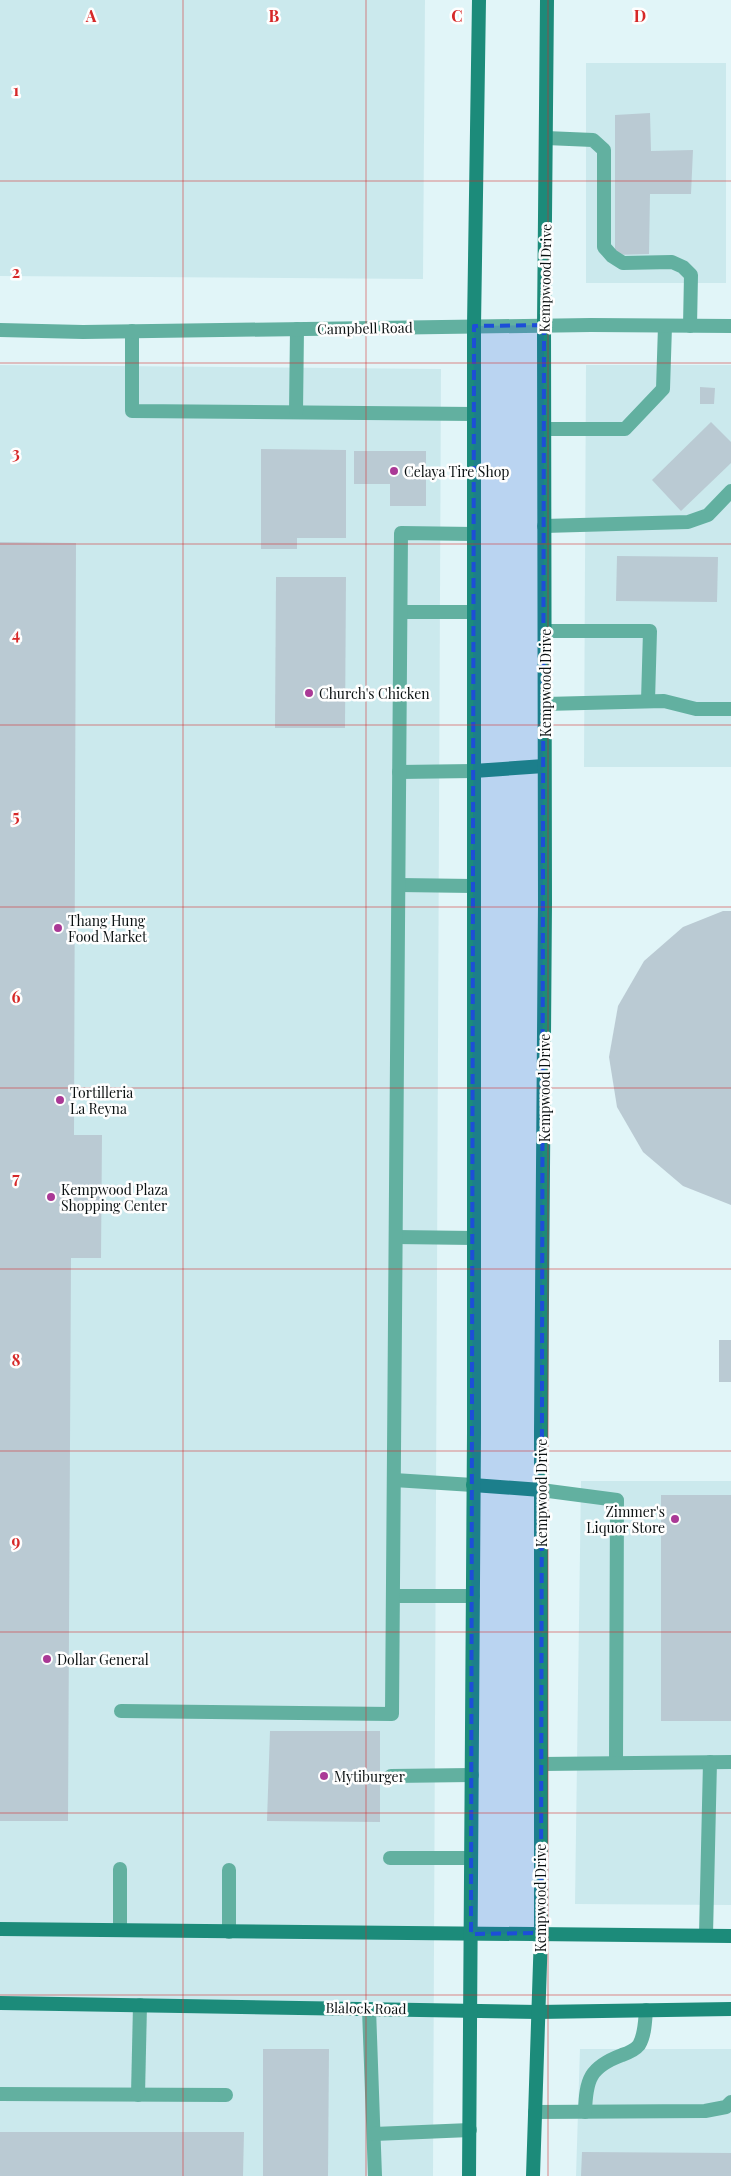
<svg xmlns="http://www.w3.org/2000/svg" width="731" height="2176" viewBox="0 0 731 2176" font-family="'Playfair Display',serif">
	<rect width="100%" height="100%" fill="#e1f5f8"/>
	<g fill="#cbe9ed">
		<polygon points="0,0 425,0 423,279 0,276"/>
		<rect x="586" y="63" width="140" height="220"/>
		<polygon points="0,365 441,369 433,2176 0,2176"/>
		<polygon points="586,365 731,365 731,767 584,767"/>
		<polygon points="581,1481 731,1481 731,1905 575,1904"/>
		<polygon points="580,2049 731,2049 731,2176 576,2176"/>
	</g>
	<g fill="#bacad3">
		<polygon points="650,113 651,151 693,150 691,194 650,194 649,254 615,255 615,115"/>
		<polygon points="700,387 715,388 714,404 700,404"/>
		<polygon points="711,422 731,442 731,463 681,511 652,480"/>
		<polygon points="261,449 346,450 346,538 297,538 297,549 261,549"/>
		<polygon points="354,451 426,451 426,506 390,506 390,484 354,484"/>
		<polygon points="0,542 76,543 74,1135 102,1135 101,1258 71,1258 68,1821 0,1821"/>
		<polygon points="617,556 718,557 717,602 616,601"/>
		<polygon points="276,577 346,577 345,728 275,728"/>
		<polygon points="723,911 731,911 731,1205 683,1186 643,1152 617,1107 609,1057 618,1006 644,961 683,927"/>
		<rect x="719" y="1340" width="12" height="42"/>
		<rect x="661" y="1495" width="70" height="226"/>
		<polygon points="270,1731 380,1731 380,1822 267,1821"/>
		<polygon points="263,2049 329,2049 328,2176 263,2176"/>
		<polygon points="0,2132 244,2132 243,2176 0,2176"/>
		<polygon points="582,2152 731,2153 731,2176 581,2176"/>
	</g>
	<g fill="none" stroke-linecap="round" stroke-linejoin="round">
		<g stroke="#62b0a0" stroke-width="14">
			<polyline points="546,138 593,140 604,150 604,247 612,256 623,263 672,262 683,267 691,275 690,326"/>
			<polyline points="132,331 132,411 474,414"/>
			<polyline points="296,412 297,329"/>
			<polyline points="545,429 625,429 663,389 665,326"/>
			<polyline points="544,526 688,522 708,515 731,491"/>
			<polyline points="401,612 473,612"/>
			<polyline points="545,631 650,631 648,701"/>
			<polyline points="545,704 664,701 696,709 731,709"/>
			<polyline points="399,772 474,771"/>
			<polyline points="399,885 473,886"/>
			<polyline points="396,1237 474,1238"/>
			<polyline points="394,1480 473,1485"/>
			<polyline points="541,1490 617,1500 616,1763"/>
			<polyline points="393,1596 473,1596"/>
			<polyline points="121,1711 392,1714 401,533 474,534"/>
			<polyline points="541,1764 731,1762"/>
			<polyline points="391,1776 472,1775"/>
			<polyline points="390,1858 471,1858"/>
			<polyline points="120,1930 120,1869"/>
			<polyline points="229,1932 229,1870"/>
			<polyline points="706,1935 710,1762"/>
			<polyline points="369,2009 375,2176"/>
			<polyline points="0,2094 226,2095"/>
			<polyline points="138,2095 140,2005"/>
			<polyline points="535,2112 705,2111 726,2107 731,2102"/>
			<path d="M585,2112C586,2079 590,2067 622,2055C628,2053 635,2050 639,2045C645,2035 645,2021 646,2010"/>
			<polyline points="374,2134 470,2130"/>
		</g>
		<polyline stroke="#62b0a0" stroke-width="14" points="0,330 83,332 591,325 731,326"/>
		<g stroke="#1c8b7a" stroke-width="14">
			<polyline points="474,771 544,766"/>
			<polyline points="473,1485 541,1490"/>
			<polyline points="0,1929 731,1936"/>
			<polyline points="0,2003 538,2012 731,2009"/>
			<polyline points="469,2176 474,1433 474,326 479,0"/>
			<polyline points="533,2176 541,1933 541,1431 545,903 544,325 547,0"/>
		</g>
	</g>
	<path fill="#1d4ed8" fill-opacity="0.2" stroke="#1d4ed8" stroke-width="4" stroke-dasharray="10 6" stroke-linejoin="round" d="M544,325L541,1933L471,1934L474,326Z"/>
	<path fill="none" stroke="#d62828" stroke-width="1" stroke-opacity="0.55" d="M183,0V2176M366,0V2176M548,0V2176M0,181H731M0,363H731M0,544H731M0,725H731M0,907H731M0,1088H731M0,1269H731M0,1451H731M0,1632H731M0,1813H731M0,1995H731"/>
	<g fill="#aa3996" stroke="#fefefe" stroke-width="2">
		<circle cx="394" cy="471" r="5"/>
		<circle cx="309" cy="693" r="5"/>
		<circle cx="58" cy="928" r="5"/>
		<circle cx="60" cy="1100" r="5"/>
		<circle cx="51" cy="1197" r="5"/>
		<circle cx="675" cy="1519" r="5"/>
		<circle cx="47" cy="1659" r="5"/>
		<circle cx="324" cy="1776" r="5"/>
	</g>
	<g text-anchor="middle" dominant-baseline="central" stroke-width="5" stroke-linejoin="round" paint-order="stroke">
		<g font-size="14" fill="#0a1011" stroke="#fefefe">
			<text transform="translate(545 278) rotate(-89)">Kempwood Drive</text>
			<text transform="translate(365 328) rotate(-1)">Campbell Road</text>
			<text transform="translate(545 683) rotate(-90)">Kempwood Drive</text>
			<text transform="translate(544 1088) rotate(-90)">Kempwood Drive</text>
			<text transform="translate(541 1493) rotate(-90)">Kempwood Drive</text>
			<text transform="translate(540 1898) rotate(-90)">Kempwood Drive</text>
			<text transform="translate(366 2008) rotate(1)">Blalock Road</text>
		</g>
		<g font-size="14" fill="#0a1011" stroke="#fefefe" text-anchor="start">
			<text x="404" y="471">Celaya Tire Shop</text>
			<text x="319" y="693">Church's Chicken</text>
			<text x="68" y="920">Thang Hung<tspan x="68" dy="16">Food Market</tspan></text>
			<text x="70" y="1092">Tortilleria<tspan x="70" dy="16">La Reyna</tspan></text>
			<text x="61" y="1189">Kempwood Plaza<tspan x="61" dy="16">Shopping Center</tspan></text>
			<text x="665" y="1511" text-anchor="end">Zimmer's<tspan x="665" dy="16">Liquor Store</tspan></text>
			<text x="57" y="1659">Dollar General</text>
			<text x="334" y="1776">Mytiburger</text>
		</g>
	</g>
	<g font-size="16" text-anchor="middle" font-weight="bold" fill="#d62828" stroke="#fefefe" stroke-width="5" stroke-linejoin="round" paint-order="stroke">
		<text x="91" y="22">A</text>
		<text x="274" y="22">B</text>
		<text x="457" y="22">C</text>
		<text x="640" y="22">D</text>
		<text x="16" y="96">1</text>
		<text x="16" y="278">2</text>
		<text x="16" y="459">3</text>
		<text x="16" y="640">4</text>
		<text x="16" y="822">5</text>
		<text x="16" y="1003">6</text>
		<text x="16" y="1184">7</text>
		<text x="16" y="1366">8</text>
		<text x="16" y="1547">9</text>
	</g>
</svg>
